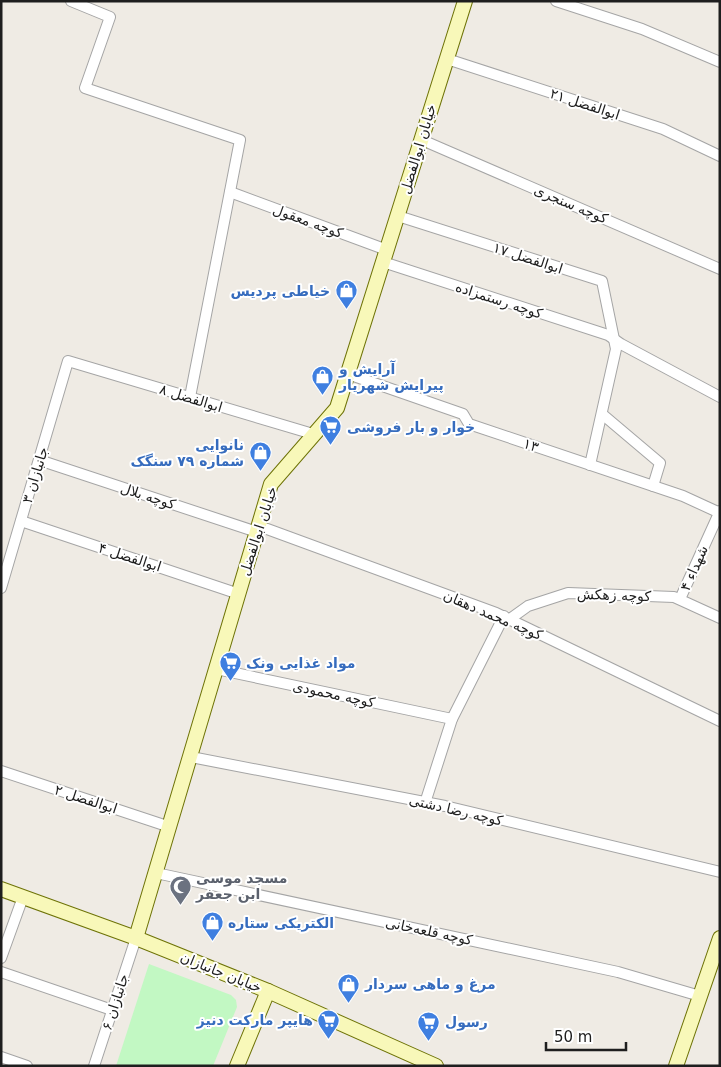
<svg xmlns="http://www.w3.org/2000/svg" width="721" height="1067" viewBox="0 0 721 1067" font-family="'DejaVu Sans','Noto Sans Arabic',sans-serif">
	<rect width="100%" height="100%" fill="#efebe4"/>
	<polygon fill="#c2f8c3" points="149,964 231,995 236,1000 237,1007 213,1066 116,1066"/>
	<g fill="none" stroke-linecap="round" stroke-linejoin="round">
		<defs>
			<g id="street">
				<polyline points="71,1 110,17 85,88 240,140 190,397"/>
				<polyline points="556,1 642,29 720,62"/>
				<polyline points="447,59 663,129 720,156"/>
				<polyline points="422,140 720,269"/>
				<polyline points="230,192 387,250"/>
				<polyline points="398,216 602,281 616,349 590,465"/>
				<polyline points="383,262 608,335 621,344 720,397"/>
				<polyline points="348,374 463,414 469,424 683,496 720,513"/>
				<polyline points="602,414 660,463 653,486"/>
				<polyline points="39,460 257,532"/>
				<polyline points="21,521 239,594"/>
				<polyline points="259,526 496,613 720,721"/>
				<polyline points="1,588 68,361 313,434"/>
				<polyline points="680,599 720,511"/>
				<polyline points="510,619 528,606 568,593 674,597 720,618"/>
				<polyline points="216,669 452,719"/>
				<polyline points="191,757 445,806 720,872"/>
				<polyline points="1,771 170,827"/>
				<polyline points="425,803 452,719 504,616"/>
				<polyline points="156,873 618,972 700,996"/>
				<polyline points="1,958 23,897"/>
				<polyline points="1,972 112,1010"/>
				<polyline points="1,1057 27,1066"/>
				<polyline points="94,1066 136,938"/>
			</g>
			<g id="secondary">
				<polyline points="1,889 136,938 268,991 436,1066"/>
				<polyline points="136,938 271,484 337,408 465,1"/>
				<polyline points="237,1066 268,991"/>
				<polyline points="676,1066 720,938"/>
			</g>
		</defs>
		<use href="#street" stroke="#a5a5a5" stroke-width="12"/>
		<use href="#secondary" stroke="#6e7307" stroke-width="16"/>
		<use href="#street" stroke="#fff" stroke-width="10"/>
		<use href="#secondary" stroke="#f8f8b9" stroke-width="14"/>
	</g>
	<defs>
		<symbol id="shop-pin" viewBox="-11 -11 22 30"><path d="M0 17L-7.5 6A9.5 9.5 0 1 1 7.5 6Z" fill="#3f7fe0" stroke="#fff"/><path d="M-5-2.5h2.3a2.7 3.5 0 0 1 5.4 0H5L5.5 6h-11ZM-1.5-2.5h3a1.5 2.3 0 0 0-3 0Z" fill="#fff"/></symbol>
		<symbol id="supermarket-pin" viewBox="-11 -11 22 30"><path d="M0 17L-7.5 6A9.5 9.5 0 1 1 7.5 6Z" fill="#3f7fe0" stroke="#fff"/><path d="M-6-5.5h2.5l.6 2H6L4.5 2H-2.5L-4.4-4H-6ZM-1.5 3.2a1.3 1.3 0 1 0 .1 0ZM3 3.2a1.3 1.3 0 1 0 .1 0Z" fill="#fff"/></symbol>
		<symbol id="mosque-pin" viewBox="-11 -11 22 30"><path d="M0 17L-7.5 6A9.5 9.5 0 1 1 7.5 6Z" fill="#6b7280" stroke="#fff"/><path d="M3.5-4.9A6 6 0 1 0 3.5 4.9A5 5 0 1 1 3.5-4.9Z" fill="#fff"/></symbol>
	</defs>
	<g fill-rule="evenodd">
		<use href="#shop-pin" x="334" y="278" width="25" height="34"/>
		<use href="#shop-pin" x="310" y="364" width="25" height="34"/>
		<use href="#supermarket-pin" x="318" y="414" width="25" height="34"/>
		<use href="#shop-pin" x="248" y="440" width="25" height="34"/>
		<use href="#supermarket-pin" x="218" y="650" width="25" height="34"/>
		<use href="#mosque-pin" x="168" y="874" width="25" height="34"/>
		<use href="#shop-pin" x="200" y="910" width="25" height="34"/>
		<use href="#shop-pin" x="336" y="972" width="25" height="34"/>
		<use href="#supermarket-pin" x="316" y="1008" width="25" height="34"/>
		<use href="#supermarket-pin" x="416" y="1010" width="25" height="34"/>
	</g>
	<g text-anchor="middle" dominant-baseline="central" stroke-width="4" stroke-linejoin="round" paint-order="stroke">
		<g font-size="14" fill="#1e1e1e" stroke="#fff">
			<text transform="translate(585 104) rotate(18)">ابوالفضل ۲۱</text>
			<text transform="translate(418 149) rotate(-73)">خیابان ابوالفضل</text>
			<text transform="translate(571 204) rotate(23)">کوچه سنجری</text>
			<text transform="translate(308 221) rotate(20)">کوچه معقول</text>
			<text transform="translate(528 258) rotate(18)">ابوالفضل ۱۷</text>
			<text transform="translate(499 300) rotate(18)">کوچه رستمزاده</text>
			<text transform="translate(191 398) rotate(17)">ابوالفضل ۸</text>
			<text transform="translate(531 445) rotate(19)">۱۳</text>
			<text transform="translate(35 475) rotate(-73)">جانبازان ۳</text>
			<text transform="translate(148 496) rotate(18)">کوچه بلال</text>
			<text transform="translate(258 531) rotate(-72)">خیابان ابوالفضل</text>
			<text transform="translate(130 557) rotate(18)">ابوالفضل ۴</text>
			<text transform="translate(694 568) rotate(-66)">شهداء ۴</text>
			<text transform="translate(614 595) rotate(2)">کوچه زهکش</text>
			<text transform="translate(493 615) rotate(23)">کوچه محمد دهقان</text>
			<text transform="translate(334 694) rotate(12)">کوچه محمودی</text>
			<text transform="translate(86 799) rotate(18)">ابوالفضل ۲</text>
			<text transform="translate(456 810) rotate(13)">کوچه رضا دشتی</text>
			<text transform="translate(429 931) rotate(12)">کوچه قلعه‌خانی</text>
			<text transform="translate(221 972) rotate(22)">خیابان جانبازان</text>
			<text transform="translate(115 1002) rotate(-72)">جانبازان ۶</text>
		</g>
		<g font-size="14" font-weight="bold" fill="#366cbe" stroke="#fff" text-anchor="start">
			<text x="330" y="291" text-anchor="end">خیاطی پردیس</text>
			<text x="339" y="369">آرایش و<tspan x="339" dy="16">پیرایش شهریار</tspan></text>
			<text x="347" y="427">خوار و بار فروشی</text>
			<text x="244" y="445" text-anchor="end">نانوایی<tspan x="244" dy="16">شماره ۷۹ سنگک</tspan></text>
			<text x="246" y="663">مواد غذایی ونک</text>
			<text x="228" y="923">الکتریکی ستاره</text>
			<text x="365" y="984">مرغ و ماهی سردار</text>
			<text x="313" y="1020" text-anchor="end">هایپر مارکت دنیز</text>
			<text x="445" y="1022">رسول</text>
		</g>
		<g font-size="14" font-weight="bold" fill="#5b616d" stroke="#fff" text-anchor="start">
			<text x="196" y="878">مسجد موسی<tspan x="196" dy="16">ابن جعفر</tspan></text>
		</g>
	</g>
	<rect width="721" height="1067" fill="none" stroke="#1e1e1e" stroke-width="5"/>
	<path d="M546 1042v8h80v-8" fill="none" stroke="#1e1e1e" stroke-width="2.5"/>
	<text x="554" y="1042" font-size="15" fill="#1e1e1e" stroke="#ffffff" stroke-width="4" paint-order="stroke">50 m</text>
</svg>
